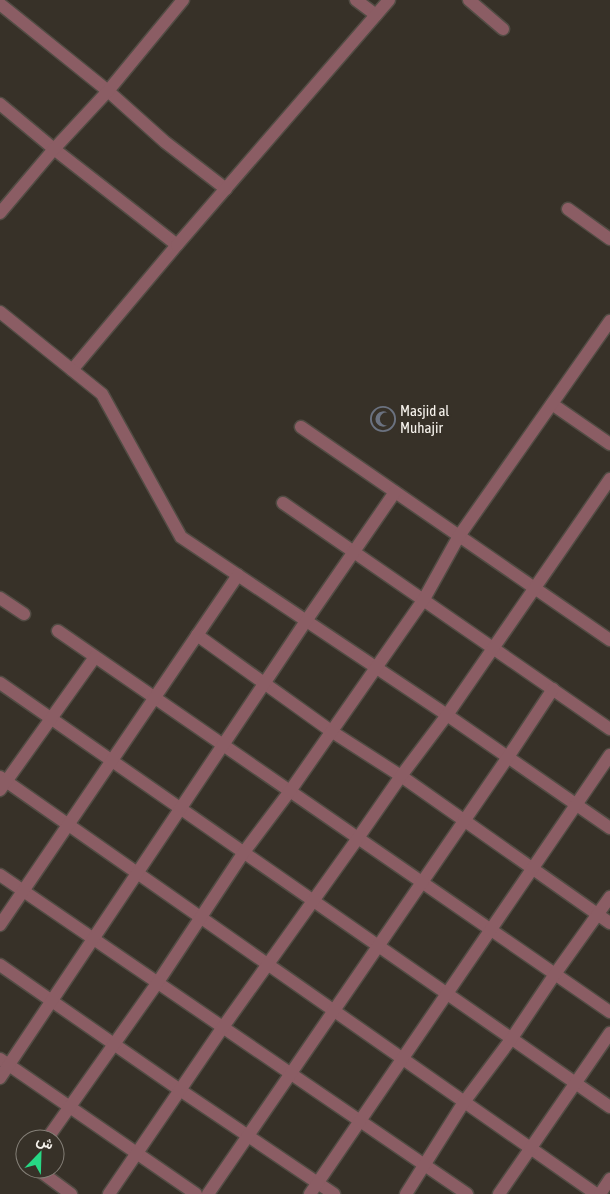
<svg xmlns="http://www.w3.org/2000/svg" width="610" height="1194" viewBox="0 0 610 1194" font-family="'Asap Condensed',Vazirmatn,sans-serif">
	<rect width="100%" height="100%" fill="#373128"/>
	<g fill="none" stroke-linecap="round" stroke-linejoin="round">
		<defs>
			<g id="minor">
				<polyline points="356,0 376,15"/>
				<polyline points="469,0 503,29"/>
				<polyline points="0,4 108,91 165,142 226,189"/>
				<polyline points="0,104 54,149 177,245 72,370"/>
				<polyline points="568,209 610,239"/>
				<polyline points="0,213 54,149 108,91 183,0"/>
				<polyline points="177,245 389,0"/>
				<polyline points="0,312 102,394 181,537 447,715 610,828"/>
				<polyline points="552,404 610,444"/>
				<polyline points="301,427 610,640"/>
				<polyline points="283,503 610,729"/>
				<polyline points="0,598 24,614"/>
				<polyline points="58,631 610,1012"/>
				<polyline points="197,635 331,731 401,776 610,923"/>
				<polyline points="0,683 610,1107"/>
				<polyline points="0,777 596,1194"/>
				<polyline points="0,790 95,657"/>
				<polyline points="0,875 467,1194"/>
				<polyline points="0,925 238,575"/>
				<polyline points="0,965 180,1090 334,1194"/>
				<polyline points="0,1059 196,1194"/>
				<polyline points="0,1078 306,621 395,492"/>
				<polyline points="47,1139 158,982 244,852 290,791 424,599 459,536 610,321"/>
				<polyline points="37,1169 71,1194"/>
				<polyline points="109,1194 223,1027 358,838 401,776 447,715 610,479"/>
				<polyline points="208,1194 508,757 553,689"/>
				<polyline points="310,1194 610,755"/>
				<polyline points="406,1194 464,1102 512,1038 555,974 610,897"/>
				<polyline points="499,1194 610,1033"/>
				<polyline points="600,1194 610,1179"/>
			</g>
		</defs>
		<use href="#minor" stroke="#524c44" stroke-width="15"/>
		<use href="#minor" stroke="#8b5d64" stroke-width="12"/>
	</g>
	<defs>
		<symbol id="mosque-ring" viewBox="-11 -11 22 22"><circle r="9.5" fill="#373128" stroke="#6b7280" stroke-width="1.5"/><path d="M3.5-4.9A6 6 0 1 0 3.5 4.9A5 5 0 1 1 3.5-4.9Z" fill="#6b7280"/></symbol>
	</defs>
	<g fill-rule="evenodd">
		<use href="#mosque-ring" x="369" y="405" width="28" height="28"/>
	</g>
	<g text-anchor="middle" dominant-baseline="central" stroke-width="4.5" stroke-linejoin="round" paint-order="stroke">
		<g font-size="15" fill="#f7f3ed" stroke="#373128" text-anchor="start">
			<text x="400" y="410">Masjid al<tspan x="400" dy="17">Muhajir</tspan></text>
		</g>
	</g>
	<g transform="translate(40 1154) rotate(23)"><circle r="24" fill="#373128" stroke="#847f77"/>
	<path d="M0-4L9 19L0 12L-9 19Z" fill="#27d885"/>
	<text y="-8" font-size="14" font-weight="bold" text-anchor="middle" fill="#f7f3ed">ش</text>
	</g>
</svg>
